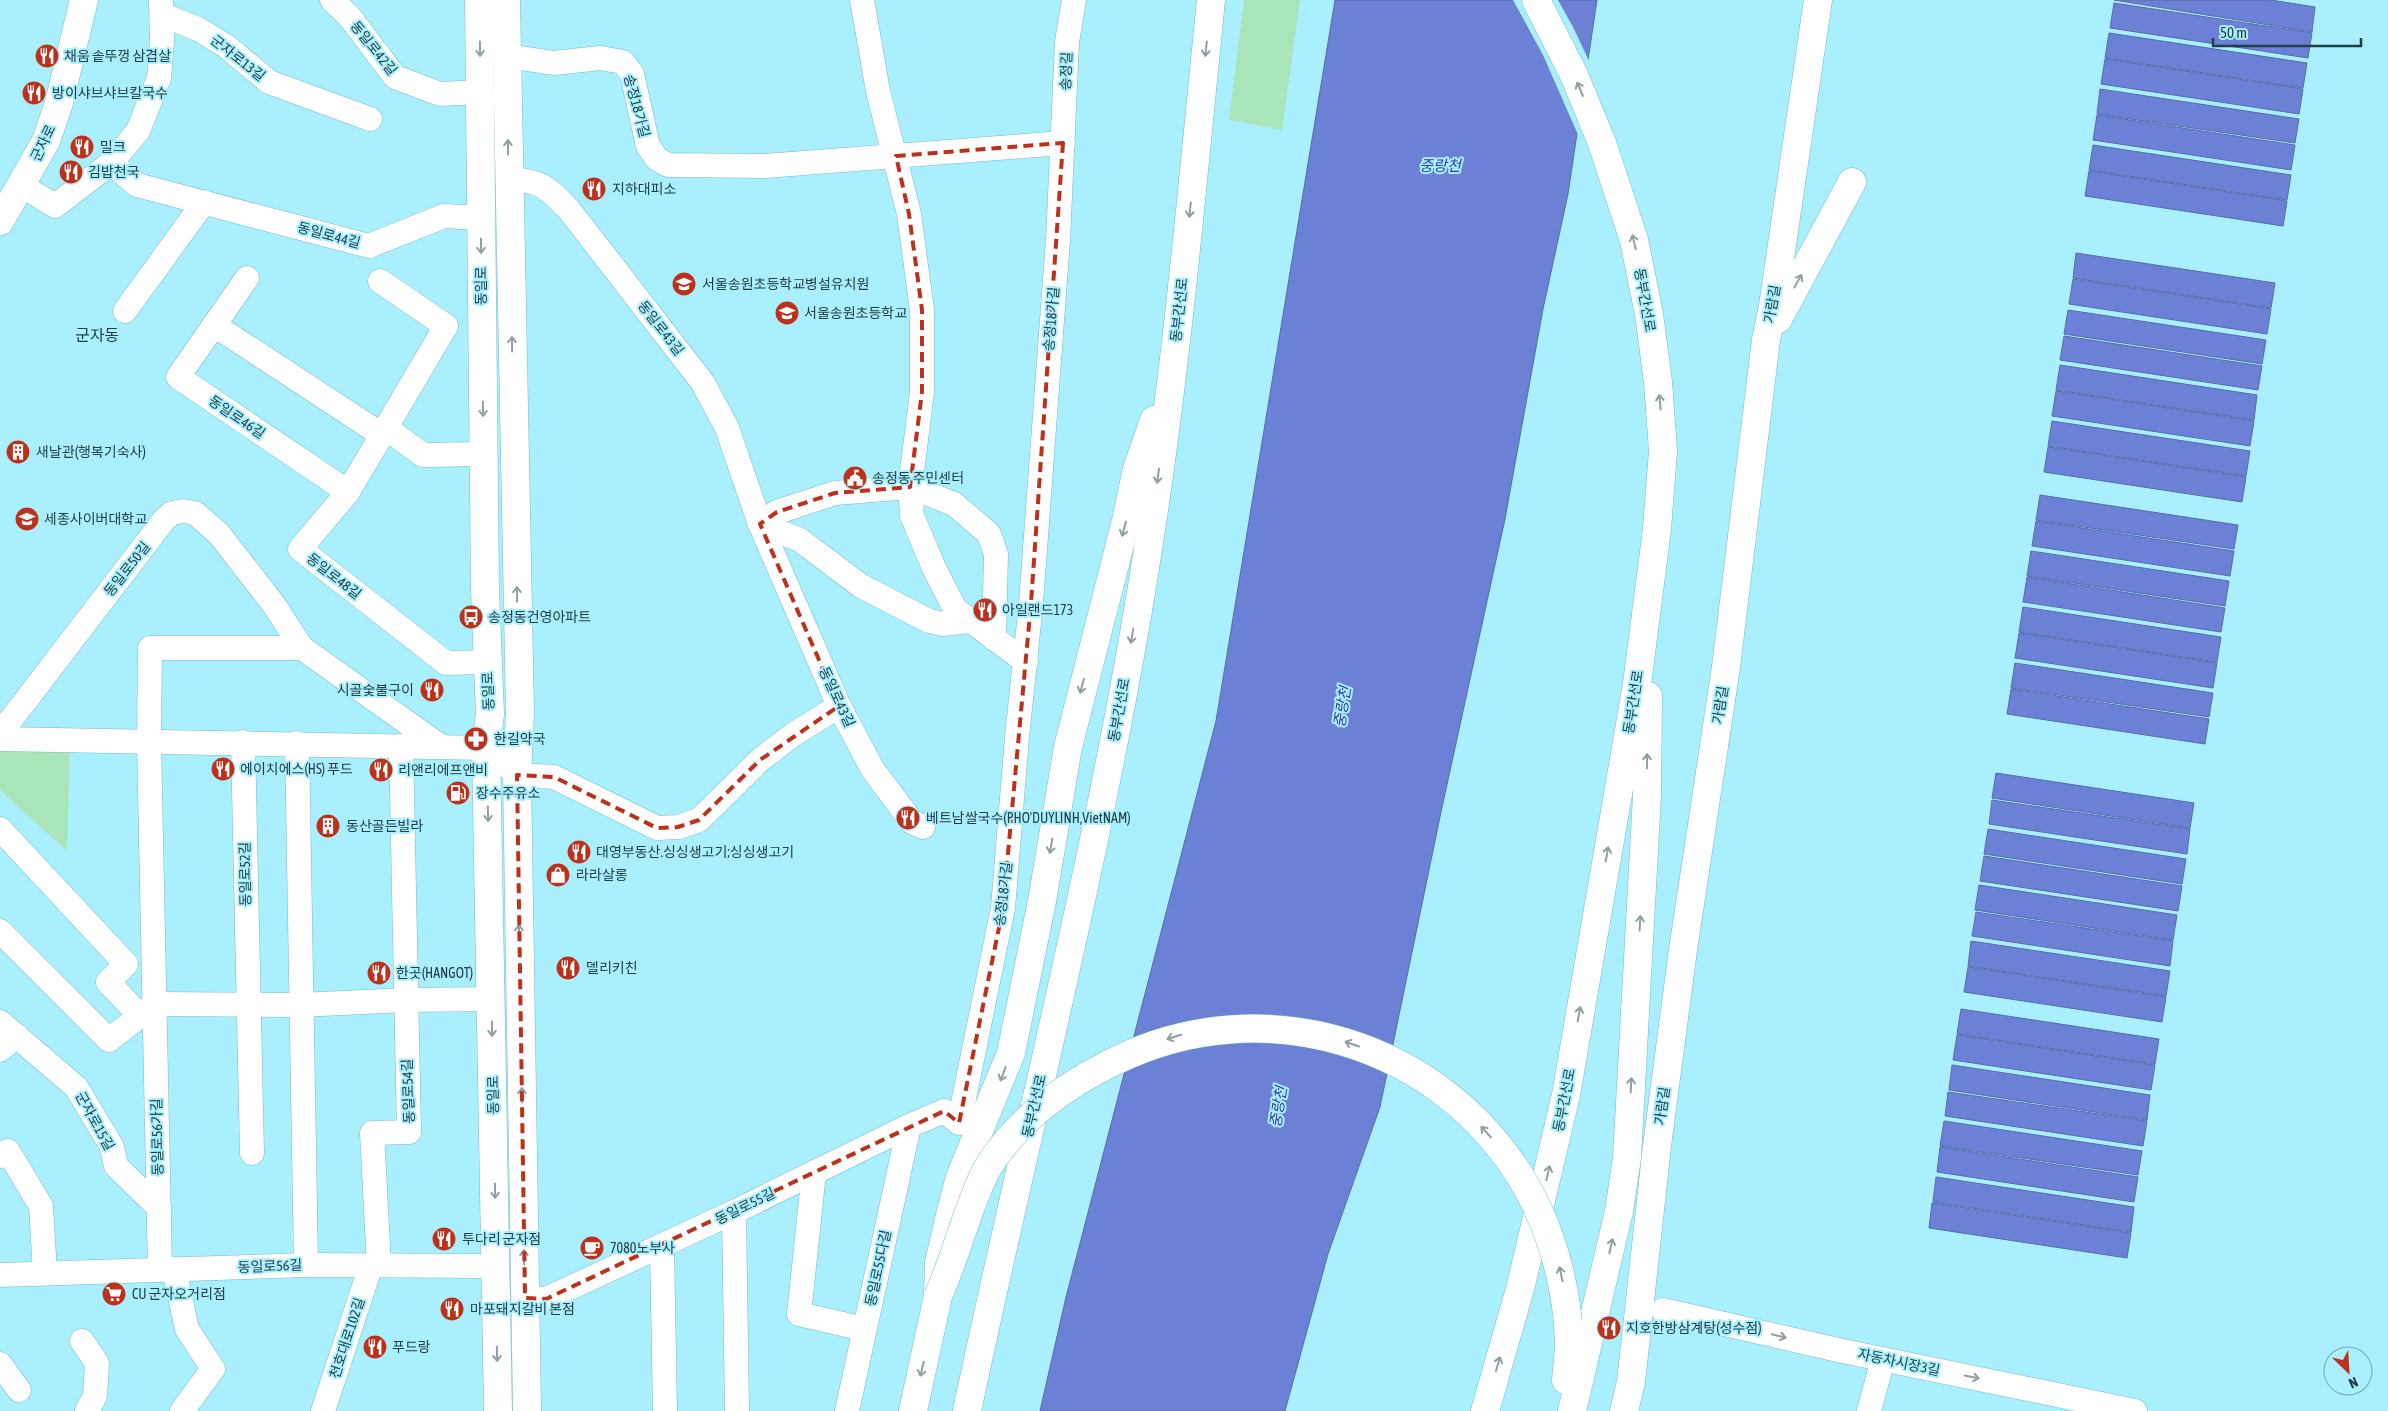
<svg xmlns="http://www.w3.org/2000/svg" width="2388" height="1411" viewBox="0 0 2388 1411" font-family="'Asap Condensed','Noto Sans KR',sans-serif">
	<rect width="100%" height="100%" fill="#a9effe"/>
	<g fill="#a9e5b8">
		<polygon points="1244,0 1300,0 1282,130 1229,120"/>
		<polygon points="0,744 70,746 67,851 0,790"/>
	</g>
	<g fill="#6c81d5" stroke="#566daa">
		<polygon points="1335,0 1597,0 1568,194 1543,309 1505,519 1441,812 1380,1107 1328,1254 1285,1411 1040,1411 1066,1297 1216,721"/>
		<polygon points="2114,0 2271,0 2315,7 2312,32"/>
		<polygon points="2114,3 2312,33 2308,58 2110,28"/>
		<polygon points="2109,33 2307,63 2303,88 2105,58"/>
		<polygon points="2105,59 2303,89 2299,114 2101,84"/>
		<polygon points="2100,89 2299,119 2295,143 2097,114"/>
		<polygon points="2097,115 2295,145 2291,170 2093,140"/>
		<polygon points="2093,145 2291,175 2287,200 2089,170"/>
		<polygon points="2089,171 2287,201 2283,226 2085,196"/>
		<polygon points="2076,253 2275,283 2271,308 2073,278"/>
		<polygon points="2073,279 2271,309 2267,334 2069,304"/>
		<polygon points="2068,310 2266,340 2262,364 2064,334"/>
		<polygon points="2064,336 2262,366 2258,390 2060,360"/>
		<polygon points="2060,365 2257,395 2254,420 2056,390"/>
		<polygon points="2056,391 2254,421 2250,446 2052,416"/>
		<polygon points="2052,421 2250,451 2246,476 2048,446"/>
		<polygon points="2048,447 2246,477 2242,502 2044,472"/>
		<polygon points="2040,495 2238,525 2234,549 2036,520"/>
		<polygon points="2036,521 2234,551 2230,576 2032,546"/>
		<polygon points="2031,551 2229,581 2225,606 2027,576"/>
		<polygon points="2027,577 2225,608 2221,632 2023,602"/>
		<polygon points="2023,607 2221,637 2217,662 2019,632"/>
		<polygon points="2019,633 2217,663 2213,688 2015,658"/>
		<polygon points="2015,663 2213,693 2209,717 2011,688"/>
		<polygon points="2011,689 2209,719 2205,744 2007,714"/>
		<polygon points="1996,773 2194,803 2190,828 1992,798"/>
		<polygon points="1992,800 2190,829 2187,854 1989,824"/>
		<polygon points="1988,829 2186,859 2182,884 1984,854"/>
		<polygon points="1984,856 2182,886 2178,911 1980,881"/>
		<polygon points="1979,885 2177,915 2173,940 1975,910"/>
		<polygon points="1976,912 2173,941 2170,966 1972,936"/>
		<polygon points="1971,941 2170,971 2166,996 1968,966"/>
		<polygon points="1968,967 2166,997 2162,1022 1964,992"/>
		<polygon points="1961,1009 2159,1039 2155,1064 1957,1034"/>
		<polygon points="1957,1035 2155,1065 2151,1090 1953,1060"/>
		<polygon points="1952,1065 2150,1095 2147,1120 1949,1090"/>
		<polygon points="1948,1092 2147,1121 2143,1146 1945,1116"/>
		<polygon points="1944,1121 2142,1151 2138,1175 1940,1146"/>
		<polygon points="1940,1147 2138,1177 2134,1202 1937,1172"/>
		<polygon points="1936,1177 2134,1207 2131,1232 1933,1202"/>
		<polygon points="1932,1203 2131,1233 2127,1258 1929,1228"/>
	</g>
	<polygon fill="#a9effe" points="1513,0 1558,0 1573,27 1590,63 1579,137 1543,55"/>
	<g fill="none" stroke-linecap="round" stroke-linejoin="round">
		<defs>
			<g id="minor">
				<polyline points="332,0 349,16 395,77 440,94 480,92"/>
				<polyline points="862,0 878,91 909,214 922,310 922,392 910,487 912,516 934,568 955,609 1026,662"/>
				<polyline points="163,15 198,29 226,46 269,82 370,119"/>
				<polyline points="507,56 554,63 600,58 623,62 632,74 648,146 657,159 668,165 765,166 1063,143"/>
				<polyline points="111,163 137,185 369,246 444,216 481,218"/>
				<path d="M508,179C543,181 547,187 570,211L703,383L727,428L760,524L839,706L873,770L912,822L923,827"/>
				<polyline points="21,185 55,206 111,163 138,131 159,78 162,41 161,0"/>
				<polyline points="247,278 178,377 348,492"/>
				<polyline points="380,281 446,326"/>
				<polyline points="125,311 204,202"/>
				<polyline points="214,325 382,435"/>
				<polyline points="446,326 348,492 300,549 446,663 487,662"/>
				<polyline points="386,428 423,455 484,454"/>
				<polyline points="760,524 777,512 835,493 910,487 954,504 989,534 996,554 994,639"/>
				<polyline points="760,524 800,540 861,586 929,621 943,624 971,621"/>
				<polyline points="0,734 164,520 172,513 183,511 195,513 219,534 274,605 302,648 440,746"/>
				<polyline points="0,739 486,748 517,775 554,777 657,828 678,827 699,820 760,760 794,734 839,706"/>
				<polyline points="243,742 252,1153"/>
				<polyline points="297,743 306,1265"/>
				<polyline points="0,829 126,964 108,982 140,1016"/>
				<polyline points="0,931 109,1040 155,1004 300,1005 406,1000 492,999"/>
				<polyline points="0,1022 76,1087 112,1147 116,1166 159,1208"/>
				<polyline points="0,1050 17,1036"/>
				<polyline points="0,1156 8,1151 41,1206 45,1273"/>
				<polyline points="814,1172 799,1314 864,1329"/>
				<polyline points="734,1212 737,1411"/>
				<polyline points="662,1246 665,1411"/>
				<polyline points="379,1265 372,1133 409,1132 401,746"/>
				<polyline points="174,1269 187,1329 213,1369 182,1411"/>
				<polyline points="160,1270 149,741 150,648 302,648"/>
				<polyline points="0,1275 306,1265 496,1266"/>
				<polyline points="525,1298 546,1299 734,1212 909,1126 944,1111 959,1123 1003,908 1017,737 1031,603 1058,240 1067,42 1074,0"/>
				<polyline points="1663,1310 1838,1350 2135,1411"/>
				<polyline points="82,1341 97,1363 95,1396 87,1411"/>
				<polyline points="0,1364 19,1390"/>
				<polyline points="323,1411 371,1265"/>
				<polyline points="847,1411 909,1126"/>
				<polyline points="1869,1411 1883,1359"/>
			</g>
			<g id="tertiary">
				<polyline points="0,221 46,141 59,103 84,0"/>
				<polyline points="1778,319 1852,182"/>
				<polyline points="1624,1411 1631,1382 1657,1146 1683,950 1726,667 1766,340 1773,306 1818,0"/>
			</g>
			<g id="primary">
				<polyline points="479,0 485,590 490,714 486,748 498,1411"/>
				<polyline points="506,0 520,713 517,775 527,1411"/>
			</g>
			<g id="trunk">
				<polyline points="1566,1380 1569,1349 1568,1322"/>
				<polyline points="913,1411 938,1296 939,1263 951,1211 960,1177 1011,1053 1042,901 1068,747 1126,521 1137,469 1154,420"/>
				<path d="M967,1411C1029,1118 1106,826 1151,530C1178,354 1193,177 1211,0"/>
				<polyline points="1485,1411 1520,1289 1566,1095 1637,684 1657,529 1663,451 1658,382 1649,314 1634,240 1602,143 1574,75 1536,0"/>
				<polyline points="1572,1411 1619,1211 1627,1158 1647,796 1648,696"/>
			</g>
		</defs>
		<use href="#minor" stroke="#76bbc9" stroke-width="25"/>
		<use href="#tertiary" stroke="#76bbc9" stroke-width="29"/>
		<use href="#primary" stroke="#76bbc9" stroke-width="29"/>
		<use href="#trunk" stroke="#76bbc9" stroke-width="29"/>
		<use href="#minor" stroke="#fff" stroke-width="24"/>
		<use href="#tertiary" stroke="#fff" stroke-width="28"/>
		<use href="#primary" stroke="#fff" stroke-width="28"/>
		<use href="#trunk" stroke="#fff" stroke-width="28"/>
		<defs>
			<path id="trunk-bridge" d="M938,1296C955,1258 965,1217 982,1179C989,1162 1004,1144 1017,1130C1045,1100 1078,1079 1115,1061C1263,988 1443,1042 1526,1186C1550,1228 1563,1274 1568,1322"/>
		</defs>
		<use href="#trunk-bridge" stroke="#76bbc9" stroke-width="29" stroke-linecap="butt"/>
		<use href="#trunk-bridge" stroke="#fff" stroke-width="28"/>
	</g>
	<defs><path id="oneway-shaft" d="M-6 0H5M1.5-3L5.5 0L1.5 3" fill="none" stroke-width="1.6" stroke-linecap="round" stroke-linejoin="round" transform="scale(1.25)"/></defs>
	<g stroke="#909fa2">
		<use href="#oneway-shaft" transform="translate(480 49) rotate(89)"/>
		<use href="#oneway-shaft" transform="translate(1206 49) rotate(96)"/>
		<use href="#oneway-shaft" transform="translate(1580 89) rotate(-113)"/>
		<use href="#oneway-shaft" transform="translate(508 147) rotate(-91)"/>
		<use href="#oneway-shaft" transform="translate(1190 210) rotate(96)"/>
		<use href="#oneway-shaft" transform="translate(1634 242) rotate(-103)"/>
		<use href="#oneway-shaft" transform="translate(481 246) rotate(90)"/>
		<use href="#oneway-shaft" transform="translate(1798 281) rotate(-61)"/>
		<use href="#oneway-shaft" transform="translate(512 344) rotate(-91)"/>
		<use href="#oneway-shaft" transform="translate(1660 402) rotate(-94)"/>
		<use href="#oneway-shaft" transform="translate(483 409) rotate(89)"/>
		<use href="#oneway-shaft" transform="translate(1158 476) rotate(98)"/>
		<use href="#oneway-shaft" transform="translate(1124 529) rotate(105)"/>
		<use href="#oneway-shaft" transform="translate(517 594) rotate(-91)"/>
		<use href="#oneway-shaft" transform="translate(1132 636) rotate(100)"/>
		<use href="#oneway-shaft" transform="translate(1082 686) rotate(105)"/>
		<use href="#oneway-shaft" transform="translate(1647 761) rotate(-89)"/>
		<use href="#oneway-shaft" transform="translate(488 814) rotate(89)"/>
		<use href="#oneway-shaft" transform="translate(1051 846) rotate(100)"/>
		<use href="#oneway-shaft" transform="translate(1607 854) rotate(-80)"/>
		<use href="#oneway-shaft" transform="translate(1640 923) rotate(-87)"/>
		<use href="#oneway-shaft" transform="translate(519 932) rotate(-91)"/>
		<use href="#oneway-shaft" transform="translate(1579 1014) rotate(-80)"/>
		<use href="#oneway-shaft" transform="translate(492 1029) rotate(89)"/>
		<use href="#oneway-shaft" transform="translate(1174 1037) rotate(163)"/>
		<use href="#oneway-shaft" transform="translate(1352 1044) rotate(-161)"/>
		<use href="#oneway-shaft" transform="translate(1003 1074) rotate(111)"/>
		<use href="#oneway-shaft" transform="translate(1631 1085) rotate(-87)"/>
		<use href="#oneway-shaft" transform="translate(522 1095) rotate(-91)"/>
		<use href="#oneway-shaft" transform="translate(1486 1132) rotate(-133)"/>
		<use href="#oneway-shaft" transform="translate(1548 1173) rotate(-77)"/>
		<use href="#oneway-shaft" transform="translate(495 1191) rotate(89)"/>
		<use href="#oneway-shaft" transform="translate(1611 1246) rotate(-77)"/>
		<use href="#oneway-shaft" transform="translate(524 1257) rotate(-91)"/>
		<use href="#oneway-shaft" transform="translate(1561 1274) rotate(-102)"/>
		<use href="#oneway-shaft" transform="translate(1779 1336) rotate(13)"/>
		<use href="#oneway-shaft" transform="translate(497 1354) rotate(89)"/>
		<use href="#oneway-shaft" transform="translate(1498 1364) rotate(-74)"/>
		<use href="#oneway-shaft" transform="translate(922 1369) rotate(103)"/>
		<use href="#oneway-shaft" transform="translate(1972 1377) rotate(12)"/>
	</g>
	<path fill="none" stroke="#bd311b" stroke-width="4" stroke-dasharray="10 6" stroke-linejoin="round" d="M1063,143L1031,603L1003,908L959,1123L944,1111L546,1299L525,1298L517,775L554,777L657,828L678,827L699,820L760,760L839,706L760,524L777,512L835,493L910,487L922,392V310L909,214L896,156Z"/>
	<defs>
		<symbol id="restaurant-disc" viewBox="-11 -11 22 22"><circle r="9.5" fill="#bd311b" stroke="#a9effe"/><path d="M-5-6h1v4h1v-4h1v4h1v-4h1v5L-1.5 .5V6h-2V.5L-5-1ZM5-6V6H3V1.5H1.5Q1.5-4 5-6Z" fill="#fff"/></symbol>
		<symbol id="school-disc" viewBox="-11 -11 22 22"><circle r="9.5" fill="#bd311b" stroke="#a9effe"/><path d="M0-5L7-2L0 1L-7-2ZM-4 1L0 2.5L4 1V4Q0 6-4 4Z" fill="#fff"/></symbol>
		<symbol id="building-disc" viewBox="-11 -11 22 22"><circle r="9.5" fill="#bd311b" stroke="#a9effe"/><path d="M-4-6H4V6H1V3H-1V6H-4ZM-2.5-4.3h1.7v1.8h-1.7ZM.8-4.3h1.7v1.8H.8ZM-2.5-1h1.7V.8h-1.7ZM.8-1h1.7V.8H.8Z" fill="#fff"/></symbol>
		<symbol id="civic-disc" viewBox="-11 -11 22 22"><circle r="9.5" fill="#bd311b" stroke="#a9effe"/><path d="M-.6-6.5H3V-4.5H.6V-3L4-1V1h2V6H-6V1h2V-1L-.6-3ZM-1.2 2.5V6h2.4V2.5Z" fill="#fff"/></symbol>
		<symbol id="university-disc" viewBox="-11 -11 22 22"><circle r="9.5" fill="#bd311b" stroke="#a9effe"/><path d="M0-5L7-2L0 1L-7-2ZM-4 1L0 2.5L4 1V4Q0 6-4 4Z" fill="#fff"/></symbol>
		<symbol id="bus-disc" viewBox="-11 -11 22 22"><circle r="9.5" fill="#bd311b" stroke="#a9effe"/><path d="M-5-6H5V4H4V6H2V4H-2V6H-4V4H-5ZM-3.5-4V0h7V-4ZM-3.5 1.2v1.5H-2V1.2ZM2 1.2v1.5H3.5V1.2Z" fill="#fff"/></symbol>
		<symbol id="pharmacy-disc" viewBox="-11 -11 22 22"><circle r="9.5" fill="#bd311b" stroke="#a9effe"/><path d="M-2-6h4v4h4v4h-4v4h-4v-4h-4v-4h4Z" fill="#fff"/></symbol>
		<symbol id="fuel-disc" viewBox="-11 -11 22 22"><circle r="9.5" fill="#bd311b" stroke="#a9effe"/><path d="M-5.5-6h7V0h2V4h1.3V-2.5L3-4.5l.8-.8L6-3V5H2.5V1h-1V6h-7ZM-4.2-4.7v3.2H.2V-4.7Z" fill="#fff"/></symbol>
		<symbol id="shop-disc" viewBox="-11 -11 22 22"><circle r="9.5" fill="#bd311b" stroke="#a9effe"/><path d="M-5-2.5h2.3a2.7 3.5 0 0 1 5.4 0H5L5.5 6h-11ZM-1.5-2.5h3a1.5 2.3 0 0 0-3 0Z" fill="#fff"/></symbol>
		<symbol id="cafe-disc" viewBox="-11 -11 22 22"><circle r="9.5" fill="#bd311b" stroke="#a9effe"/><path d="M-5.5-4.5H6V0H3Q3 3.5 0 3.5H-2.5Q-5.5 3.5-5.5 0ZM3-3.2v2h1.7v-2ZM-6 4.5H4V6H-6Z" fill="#fff"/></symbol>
		<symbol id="supermarket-disc" viewBox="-11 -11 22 22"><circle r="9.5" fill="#bd311b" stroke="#a9effe"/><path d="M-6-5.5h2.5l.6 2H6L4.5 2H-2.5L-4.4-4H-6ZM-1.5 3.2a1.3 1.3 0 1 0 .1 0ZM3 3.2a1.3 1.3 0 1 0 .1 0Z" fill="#fff"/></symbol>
	</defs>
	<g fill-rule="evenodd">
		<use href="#restaurant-disc" x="33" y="42" width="28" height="28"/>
		<use href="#restaurant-disc" x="20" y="79" width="28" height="28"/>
		<use href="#restaurant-disc" x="68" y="133" width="28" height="28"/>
		<use href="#restaurant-disc" x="57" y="158" width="28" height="28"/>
		<use href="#restaurant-disc" x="580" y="175" width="28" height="28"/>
		<use href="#school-disc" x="670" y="270" width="28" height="28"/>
		<use href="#school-disc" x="773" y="299" width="28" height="28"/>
		<use href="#building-disc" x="4" y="438" width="28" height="28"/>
		<use href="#civic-disc" x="841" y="464" width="28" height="28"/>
		<use href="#university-disc" x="13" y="505" width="28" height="28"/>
		<use href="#restaurant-disc" x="971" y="596" width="28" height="28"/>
		<use href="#bus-disc" x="457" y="603" width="28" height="28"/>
		<use href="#restaurant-disc" x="418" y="676" width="28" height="28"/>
		<use href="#pharmacy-disc" x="462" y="725" width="28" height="28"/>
		<use href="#restaurant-disc" x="209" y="755" width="28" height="28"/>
		<use href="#restaurant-disc" x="367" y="756" width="28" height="28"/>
		<use href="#fuel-disc" x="444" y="779" width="28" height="28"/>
		<use href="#restaurant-disc" x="894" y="804" width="28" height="28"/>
		<use href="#building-disc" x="314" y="812" width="28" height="28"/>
		<use href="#restaurant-disc" x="565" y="838" width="28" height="28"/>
		<use href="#shop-disc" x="544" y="861" width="28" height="28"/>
		<use href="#restaurant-disc" x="554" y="954" width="28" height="28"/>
		<use href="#restaurant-disc" x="365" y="959" width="28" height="28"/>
		<use href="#restaurant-disc" x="430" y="1225" width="28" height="28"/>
		<use href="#cafe-disc" x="578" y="1234" width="28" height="28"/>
		<use href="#supermarket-disc" x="100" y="1280" width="28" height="28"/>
		<use href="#restaurant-disc" x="438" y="1295" width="28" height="28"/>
		<use href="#restaurant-disc" x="1595" y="1314" width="28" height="28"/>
		<use href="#restaurant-disc" x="361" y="1333" width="28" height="28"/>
	</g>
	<g text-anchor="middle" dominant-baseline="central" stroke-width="4" stroke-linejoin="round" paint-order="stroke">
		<g font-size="14" fill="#223f45" stroke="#a9effe">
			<text transform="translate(374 48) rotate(51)">동일로42길</text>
			<text transform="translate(238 58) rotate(38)">군자로13길</text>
			<text transform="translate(1066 71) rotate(-88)">송정길</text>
			<text transform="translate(637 106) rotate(75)">송정18가길</text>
			<text transform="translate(43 143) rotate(-65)">군자로</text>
			<text transform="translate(329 235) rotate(15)">동일로44길</text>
			<text transform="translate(481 286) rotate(-90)">동일로</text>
			<text transform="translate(1645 300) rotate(80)">동부간선로</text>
			<text transform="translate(1772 304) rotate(-80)">가람길</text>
			<text transform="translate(1179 310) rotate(-84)">동부간선로</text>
			<text transform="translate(1051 319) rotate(-85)">송정18가길</text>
			<text transform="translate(661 328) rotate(52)">동일로43길</text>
			<text transform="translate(237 417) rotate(34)">동일로46길</text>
			<text transform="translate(127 569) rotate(-52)">동일로50길</text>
			<text transform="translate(334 576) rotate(38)">동일로48길</text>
			<text transform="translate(488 691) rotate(-92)">동일로</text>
			<text transform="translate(837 697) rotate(65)">동일로43길</text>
			<text transform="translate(1633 702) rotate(-81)">동부간선로</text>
			<text transform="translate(1720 705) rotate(-81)">가람길</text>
			<text transform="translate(1119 710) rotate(-80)">동부간선로</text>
			<text transform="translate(245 874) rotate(-91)">동일로52길</text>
			<text transform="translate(1003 894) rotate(-83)">송정18가길</text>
			<text transform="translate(408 1091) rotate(-92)">동일로54길</text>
			<text transform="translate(493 1095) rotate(-91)">동일로</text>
			<text transform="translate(1564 1100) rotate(-79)">동부간선로</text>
			<text transform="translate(1034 1106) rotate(-77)">동부간선로</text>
			<text transform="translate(1662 1106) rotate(-82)">가람길</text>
			<text transform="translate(95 1121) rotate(61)">군자로15길</text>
			<text transform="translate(157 1137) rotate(-91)">동일로56가길</text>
			<text transform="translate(745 1206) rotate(-26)">동일로55길</text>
			<text transform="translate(270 1266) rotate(-2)">동일로56길</text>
			<text transform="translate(878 1268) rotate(-78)">동일로55다길</text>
			<text transform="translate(347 1338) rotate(-72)">천호대로102길</text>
			<text transform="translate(1899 1362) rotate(12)">자동차시장3길</text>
		</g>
		<g font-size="14" fill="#223f45" stroke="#a9effe" text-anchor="start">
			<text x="64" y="56">채움 솥뚜껑 삼겹살</text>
			<text x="52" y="93">방이샤브샤브칼국수</text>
			<text x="100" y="147">밀크</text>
			<text x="88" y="172">김밥천국</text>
			<text x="612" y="189">지하대피소</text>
			<text x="702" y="284">서울송원초등학교병설유치원</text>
			<text x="804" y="313">서울송원초등학교</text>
			<text x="36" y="452">새날관(행복기숙사)</text>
			<text x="872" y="478">송정동 주민센터</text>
			<text x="44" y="519">세종사이버대학교</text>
			<text x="1002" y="610">아일랜드173</text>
			<text x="488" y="617">송정동건영아파트</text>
			<text x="414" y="690" text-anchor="end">시골숯불구이</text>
			<text x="494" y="739">한길약국</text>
			<text x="240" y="769">에이치에스(HS) 푸드</text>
			<text x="398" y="770">리앤리에프앤비</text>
			<text x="476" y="793">장수주유소</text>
			<text x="926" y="818">베트남쌀국수(PHO'DUYLINH,VietNAM)</text>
			<text x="346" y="826">동산골든빌라</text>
			<text x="596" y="852">대영부동산.싱싱생고기;싱싱생고기</text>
			<text x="576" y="875">라라살롱</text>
			<text x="586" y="968">델리키친</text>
			<text x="396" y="973">한곳(HANGOT)</text>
			<text x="462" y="1239">투다리 군자점</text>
			<text x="610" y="1248">7080노부사</text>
			<text x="132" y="1294">CU 군자오거리점</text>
			<text x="470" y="1309">마포돼지갈비 본점</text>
			<text x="1626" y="1328">지호한방삼계탕(성수점)</text>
			<text x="392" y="1347">푸드랑</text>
		</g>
		<g font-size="15" font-style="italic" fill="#303ca0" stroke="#a9effe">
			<text x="1440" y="165">중랑천</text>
			<text transform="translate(1342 707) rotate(-81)">중랑천</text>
			<text transform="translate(1278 1107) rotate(-81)">중랑천</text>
		</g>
		<g font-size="16" fill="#223f45" stroke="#a9effe">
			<text x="97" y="335">군자동</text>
		</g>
	</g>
	<g transform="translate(2348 1371) rotate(155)"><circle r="24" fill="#a9effe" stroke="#73a9b4"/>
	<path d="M0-4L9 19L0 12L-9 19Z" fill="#bd311b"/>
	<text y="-8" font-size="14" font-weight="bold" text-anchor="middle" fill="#223f45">N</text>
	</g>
	<path d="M2213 38v8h148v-8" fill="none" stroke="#223f45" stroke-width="2.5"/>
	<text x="2220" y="38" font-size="15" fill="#223f45" stroke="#a9effe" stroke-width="4" paint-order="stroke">50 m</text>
</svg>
